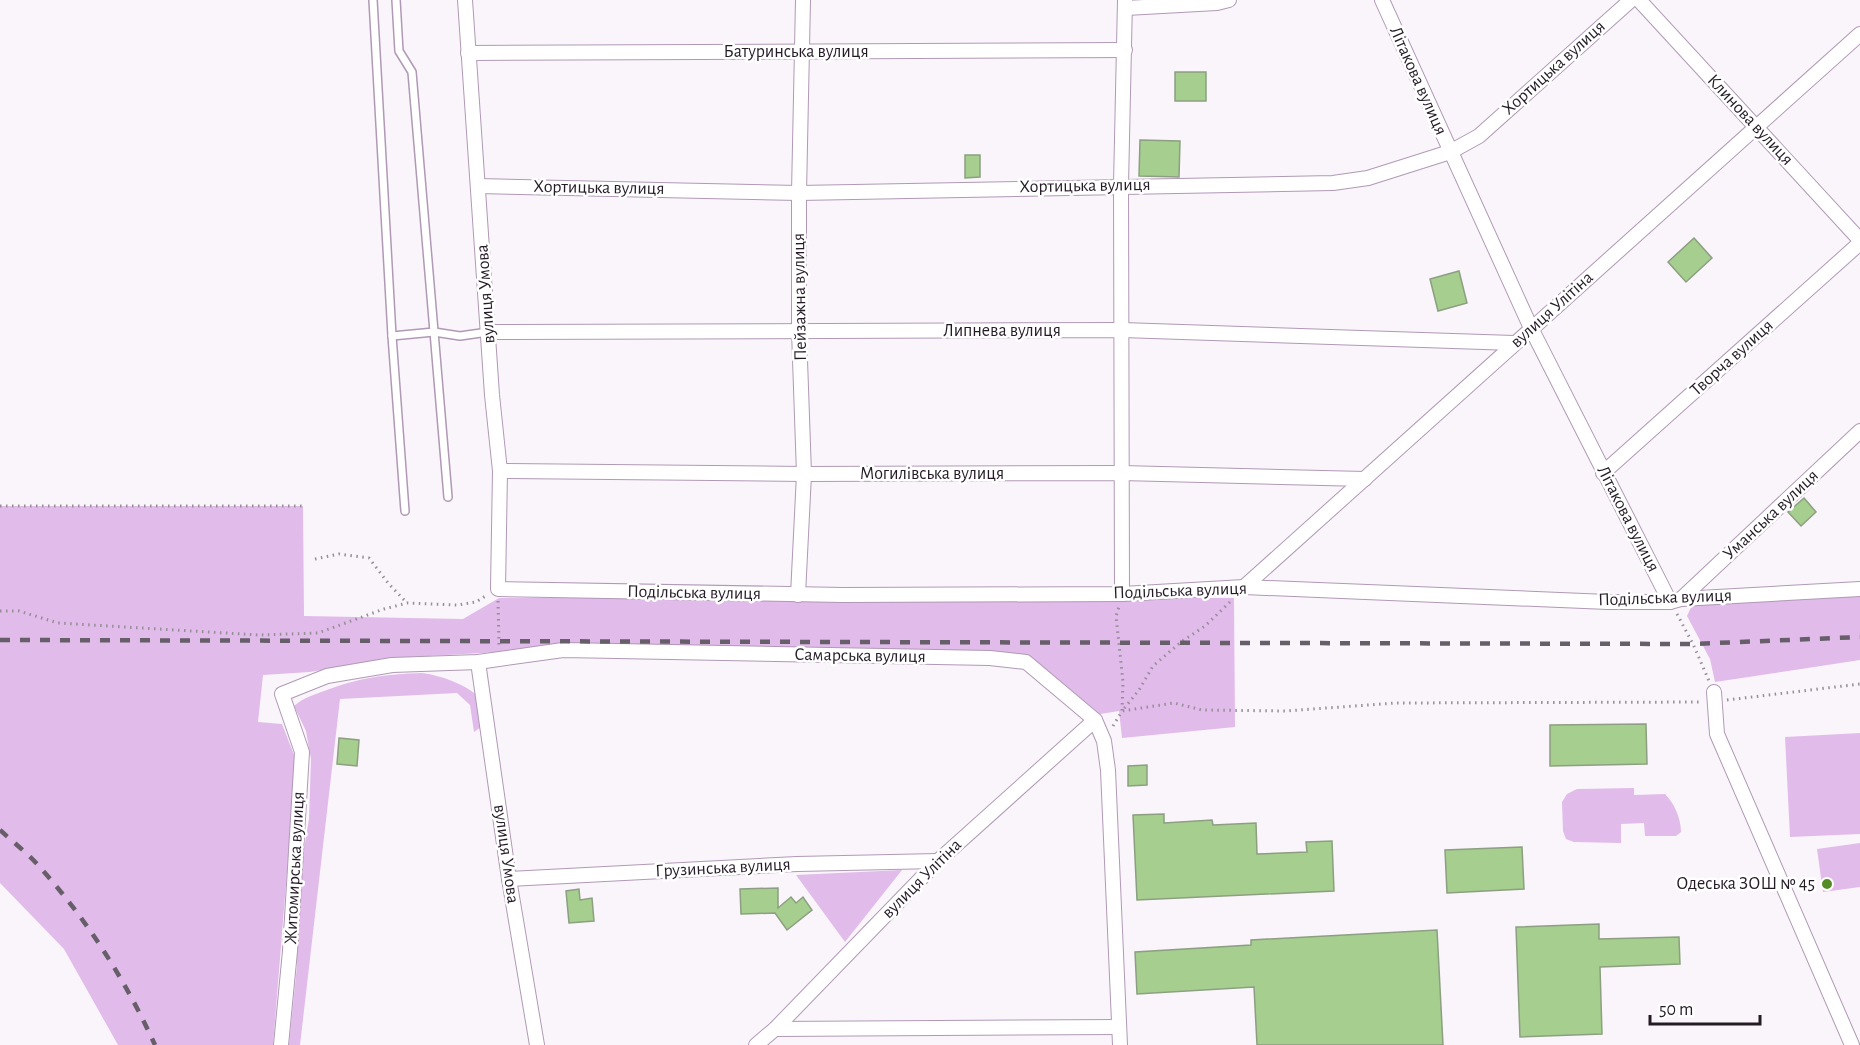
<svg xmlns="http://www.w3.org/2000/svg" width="1860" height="1045" viewBox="0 0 1860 1045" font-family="'Alegreya Sans',sans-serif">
	<rect width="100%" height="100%" fill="#faf5fb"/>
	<g fill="#e1bbea">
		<polygon points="0,506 303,506 304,616 463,619 499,598 1234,598 1235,727 1122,738 1119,711 1100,714 1043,667 1003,652 499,652 392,658 310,672 263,675 258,722 282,724 296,760 273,1045 118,1045 64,949 0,883"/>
		<polygon points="1860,594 1860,660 1715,682 1710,659 1687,616 1693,603"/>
		<path d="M422,673C443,676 465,684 480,698L481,727L474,732L470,705L457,693L340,699L300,1045H289L297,966V903L301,866L309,819L311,759L306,731L294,706C303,698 313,695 324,691C359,678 385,674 422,673Z"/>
		<polygon points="1860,733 1860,834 1790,837 1785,737"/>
		<path d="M1634,788V795L1665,794C1674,803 1681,818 1681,832L1676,836H1645L1644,823L1621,824V843L1574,842L1566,839L1563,831L1562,802L1567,794L1577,789Z"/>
		<polygon points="1860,843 1860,887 1823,892 1817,849"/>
		<polygon points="902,870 845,942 796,875"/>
	</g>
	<g fill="#a6ce8f" stroke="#8c9f81" stroke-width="1.5">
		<rect x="1175" y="72" width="31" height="29"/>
		<polygon points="1140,140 1180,141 1179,177 1139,176"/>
		<polygon points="965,155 980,155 980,177 965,178"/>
		<polygon points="1694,238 1712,258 1686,282 1668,262"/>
		<polygon points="1459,271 1467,303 1438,311 1430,279"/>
		<polygon points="1804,498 1816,512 1801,526 1788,512"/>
		<polygon points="1646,724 1647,764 1550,766 1550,725"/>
		<polygon points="339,738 359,740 357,766 337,764"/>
		<polygon points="1147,765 1147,785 1128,786 1128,766"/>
		<polygon points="1164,814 1164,823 1212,820 1213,825 1256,823 1257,854 1307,852 1306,842 1332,841 1334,891 1137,900 1133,815"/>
		<polygon points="1522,847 1524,889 1447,893 1445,850"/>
		<polygon points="778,888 778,908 791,897 796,903 803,897 812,910 787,930 775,913 741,914 740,889"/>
		<polygon points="579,889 580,900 592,898 594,921 569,923 566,891"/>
		<polygon points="1599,924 1599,939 1679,937 1680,964 1600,967 1602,1034 1520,1037 1516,927"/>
		<polygon points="1437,930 1443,1045 1257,1045 1254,987 1137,994 1135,952 1251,945 1251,940"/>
	</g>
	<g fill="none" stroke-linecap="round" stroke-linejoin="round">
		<defs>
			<g id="service">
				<polyline points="373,0 392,336 405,511"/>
				<polyline points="396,0 399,51 412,72 448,497"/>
				<polyline points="392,336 434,332 460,336 488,332"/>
			</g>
			<g id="minor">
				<polyline points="465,0 492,395 500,471 498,589 843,595 1122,594 1244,587 1608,602 1670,602 1681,599 1860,589"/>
				<polyline points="1382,0 1531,328 1670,602"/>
				<polyline points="1639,0 1860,240"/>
				<polyline points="1126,8 1217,3 1229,0"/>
				<polyline points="468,53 1125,50"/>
				<polyline points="478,186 799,193 1333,183 1368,178 1450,152 1479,136 1631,0"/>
				<polyline points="488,332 1122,330 1514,343"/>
				<polyline points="500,471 804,474 1121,473 1365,479"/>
				<polyline points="1603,473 1860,243"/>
				<polyline points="1244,587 1860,34"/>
				<polyline points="1122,594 1121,185 1125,0"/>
				<polyline points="798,595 804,474 799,331 799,193 803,0"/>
				<polyline points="1681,599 1860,431"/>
				<polyline points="478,662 509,879 537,1045"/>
				<polyline points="1714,692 1717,734 1852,1045"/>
				<polyline points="509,879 797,864 938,861"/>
				<polyline points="775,1029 1119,1027"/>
				<polyline points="281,1045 290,951 302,752 282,694 327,676 392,665 478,662 563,650 990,658 1026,662 1095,720 1104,741 1108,770 1120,1045"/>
				<polyline points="756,1045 775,1029 938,861 1095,720"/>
			</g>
		</defs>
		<use href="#service" stroke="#b099b5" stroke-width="10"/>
		<use href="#minor" stroke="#b099b5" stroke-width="16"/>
		<g stroke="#958e96" stroke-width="3" stroke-dasharray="1.5 4.5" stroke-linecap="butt">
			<polyline points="0,506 303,506"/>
			<polyline points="315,559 339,554 369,558 388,583 407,603"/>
			<polyline points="498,601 499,645"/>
			<polyline points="1230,602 1205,626 1181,642 1153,666 1139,690 1122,711 1174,703 1202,710 1285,711 1396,703 1703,702"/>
			<polyline points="0,611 19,611 58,623 259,635 318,633 384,609 407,603 457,605 476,602 487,595"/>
			<polyline points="1677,614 1693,644 1709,681"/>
			<polyline points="1727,700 1860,684"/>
			<polyline points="1113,726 1122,711 1123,682 1116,616 1119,607"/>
		</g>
		<use href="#service" stroke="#fff" stroke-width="7"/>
		<use href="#minor" stroke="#fff" stroke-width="14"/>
		<g stroke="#665e68" stroke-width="4.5" stroke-dasharray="10 10" stroke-linecap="butt">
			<polyline points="0,640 1693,644 1860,637"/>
			<path d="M0,830C12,841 26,852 37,864C86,918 125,979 155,1045"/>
		</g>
	</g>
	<circle fill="#538b27" stroke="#fff" stroke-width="2" cx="1827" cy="884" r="6"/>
	<g text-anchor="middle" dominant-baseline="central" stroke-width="5" stroke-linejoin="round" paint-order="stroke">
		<g font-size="18" fill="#241b26" stroke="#fff">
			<text x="796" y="52">Батуринська вулиця</text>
			<text transform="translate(1554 68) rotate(-42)">Хортицька вулиця</text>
			<text transform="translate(1418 81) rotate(66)">Літакова вулиця</text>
			<text transform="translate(1750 120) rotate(47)">Клинова вулиця</text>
			<text transform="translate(1085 186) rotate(-1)">Хортицька вулиця</text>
			<text transform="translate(599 188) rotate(1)">Хортицька вулиця</text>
			<text transform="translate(486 294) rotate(-94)">вулиця Умова</text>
			<text transform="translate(800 297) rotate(-91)">Пейзажна вулиця</text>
			<text transform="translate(1552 310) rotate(-42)">вулиця Улітіна</text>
			<text x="1002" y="331">Липнева вулиця</text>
			<text transform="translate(1732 358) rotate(-42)">Творча вулиця</text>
			<text x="932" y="474">Могилівська вулиця</text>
			<text transform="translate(1771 515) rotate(-43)">Уманська вулиця</text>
			<text transform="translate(1628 519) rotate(63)">Літакова вулиця</text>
			<text transform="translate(1180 591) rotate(-2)">Подільська вулиця</text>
			<text transform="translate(694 593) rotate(1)">Подільська вулиця</text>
			<text transform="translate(1665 598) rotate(-2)">Подільська вулиця</text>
			<text transform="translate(860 656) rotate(1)">Самарська вулиця</text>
			<text transform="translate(506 854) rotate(82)">вулиця Умова</text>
			<text transform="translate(295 868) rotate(-87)">Житомирська вулиця</text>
			<text transform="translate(723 868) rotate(-3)">Грузинська вулиця</text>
			<text transform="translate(922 879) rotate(-45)">вулиця Улітіна</text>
		</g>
		<g font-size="18" fill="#241b26" stroke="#fff" text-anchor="end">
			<text x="1815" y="884">Одеська ЗОШ № 45</text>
		</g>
	</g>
	<path d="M1650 1015v9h110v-9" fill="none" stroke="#241b26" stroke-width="3"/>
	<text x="1659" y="1015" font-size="18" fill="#241b26" stroke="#ffffff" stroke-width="4.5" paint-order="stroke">50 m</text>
</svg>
